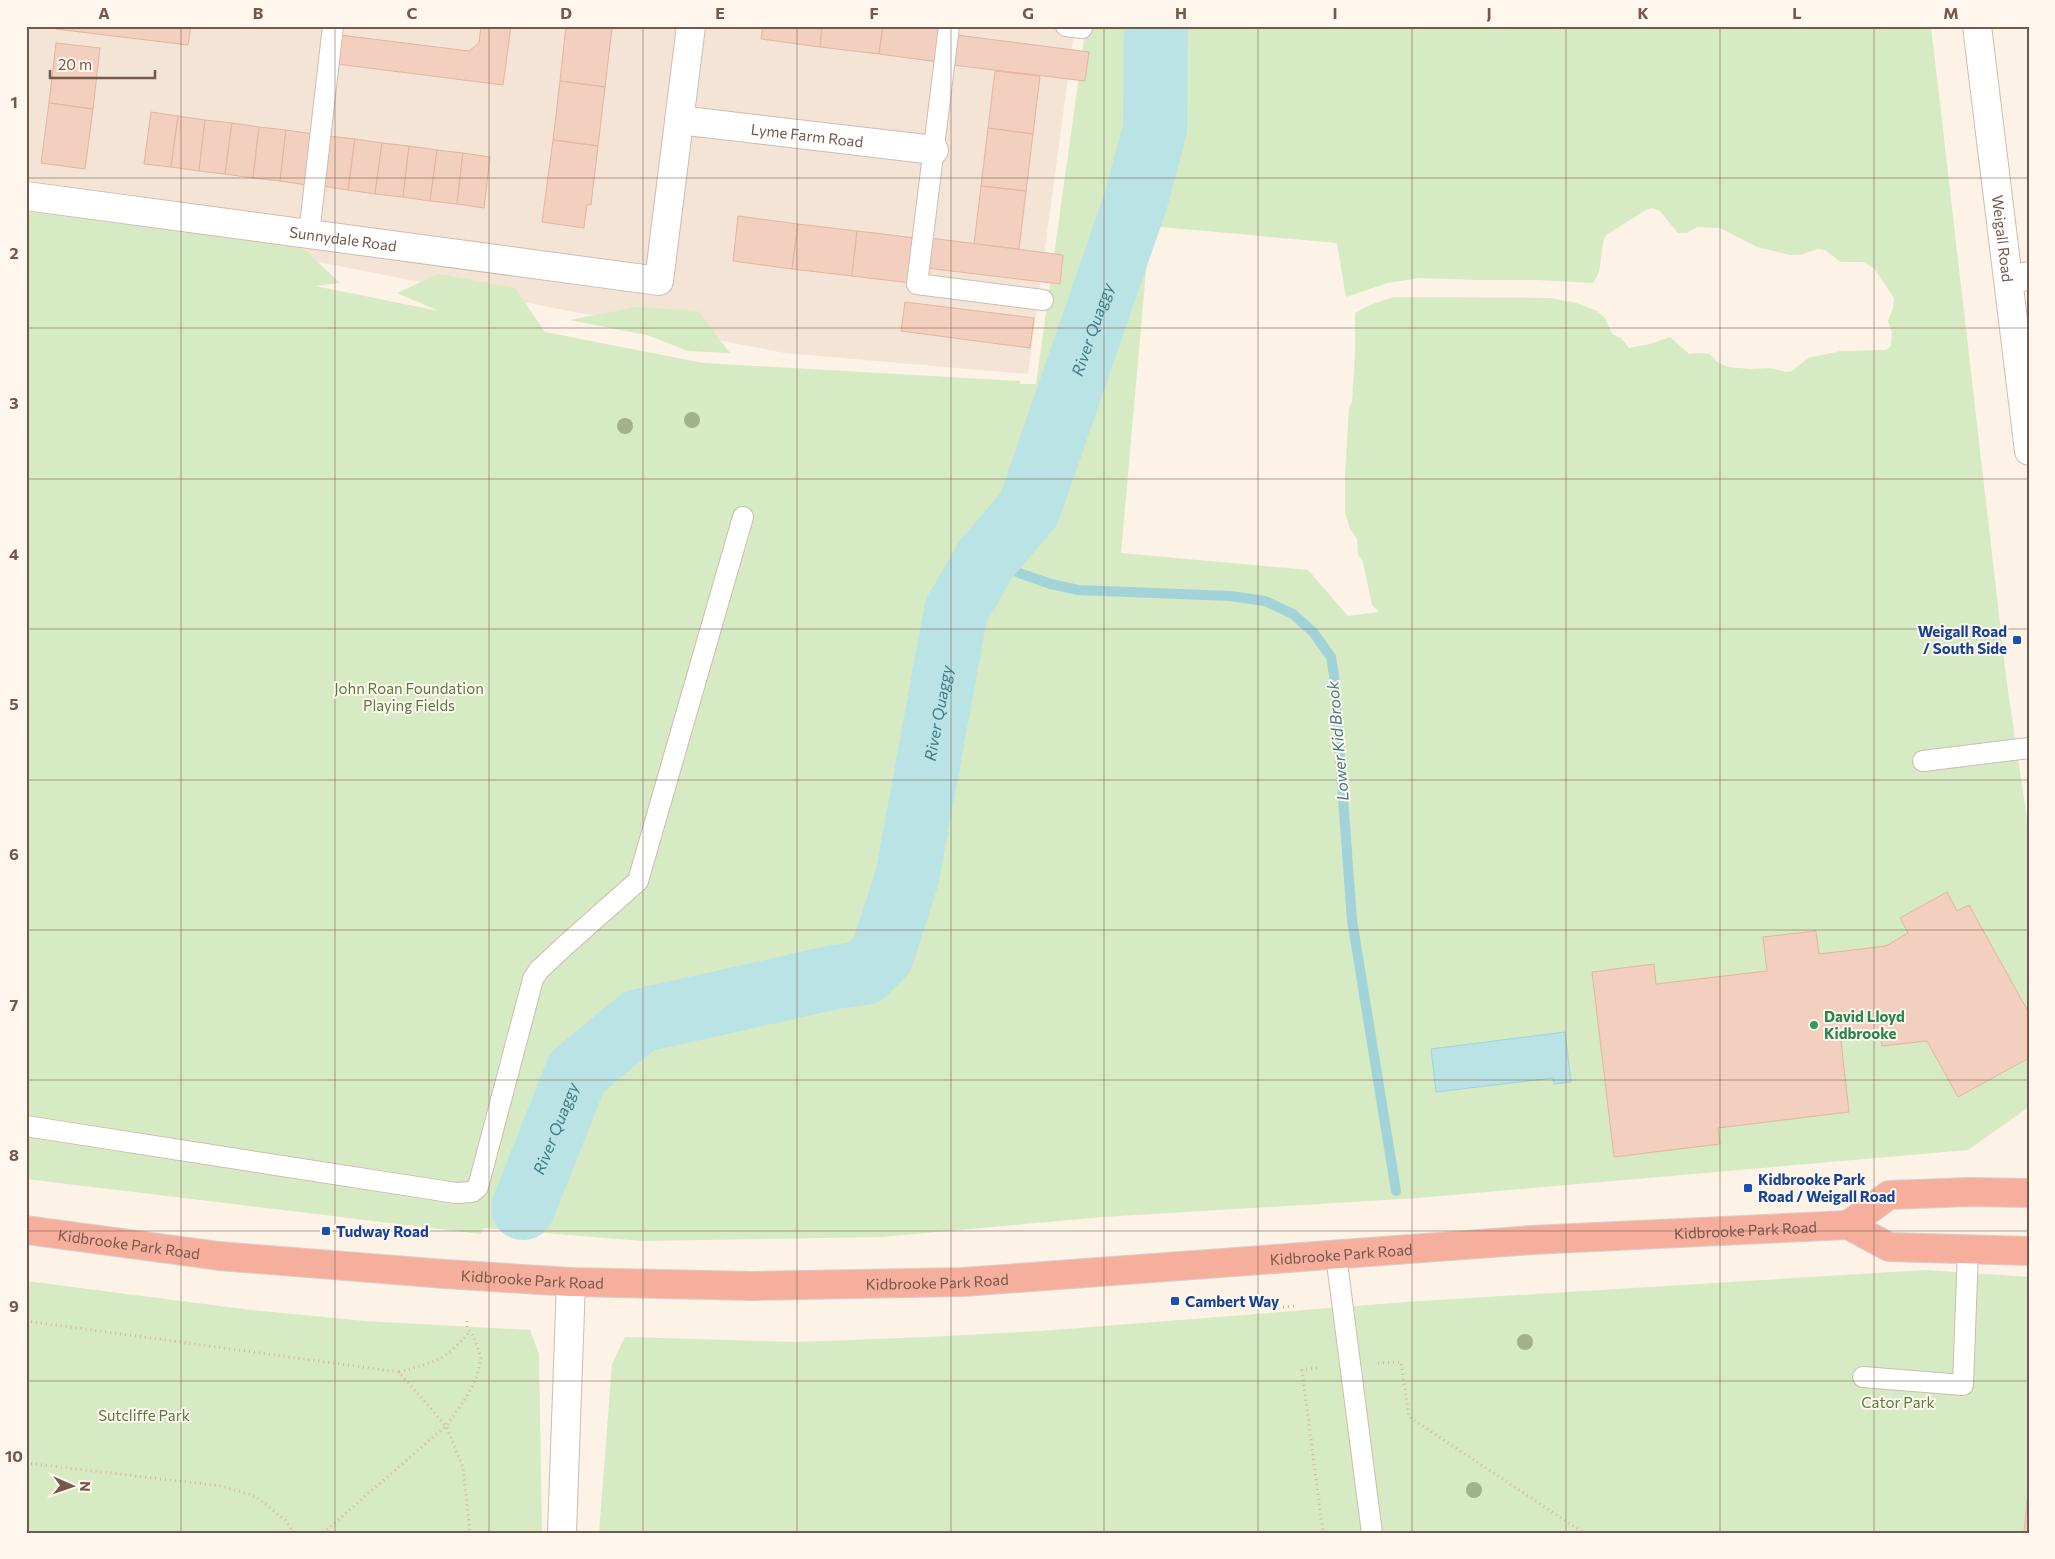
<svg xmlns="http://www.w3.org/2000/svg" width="2055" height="1559" viewBox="0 0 2055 1559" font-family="Commissioner,sans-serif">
	<rect width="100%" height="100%" fill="#fcf2e6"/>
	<polygon fill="#f4e4d5" points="26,26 1075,26 1028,374 785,353 26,205"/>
	<g fill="#d6eac4" fill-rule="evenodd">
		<path d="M1086,26H1931L2007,684L2029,833V1107L1968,1150L1418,1198L1103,1217L882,1237L642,1241L484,1228L481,1234L26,1179V208L159,225L304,249L340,283L315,286L439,311L397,293L438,274L515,288L545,332L703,363L1020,381V384H1036ZM1652,208L1660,211L1678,233H1687L1697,227L1720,228L1757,247L1790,255H1800L1818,249L1825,250L1841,262H1863L1874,268L1894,298L1893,308L1888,321L1892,332L1891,346L1886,350L1841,351L1808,358L1792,371L1786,372L1769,368L1750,369L1728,367L1717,362L1710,354L1698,353L1689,354L1670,337L1650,344L1629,348L1621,338L1612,334L1605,318L1595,310L1576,303L1550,298L1394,297L1370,305L1355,313V354L1352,402L1349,408L1345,475V512L1350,529L1357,539L1358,555L1363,562L1372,605L1379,612L1348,616L1308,570L1121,553L1150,226L1337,243L1346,297L1388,283L1419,278L1478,280H1538L1593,283C1605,267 1598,251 1606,235L1646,210Z"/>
		<polygon points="636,307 698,311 730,353 688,351 647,335 570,320"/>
		<polygon points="1926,1270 2029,1277 2029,1533 599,1533 612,1364 625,1337 798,1342 926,1337 1041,1331 1406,1302"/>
		<polygon points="26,1281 251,1310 365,1321 530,1330 539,1354 542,1533 26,1533"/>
	</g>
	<polygon fill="#bae3e6" stroke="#a1d3d8" points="1565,1032 1571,1082 1554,1084 1553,1078 1436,1092 1431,1049"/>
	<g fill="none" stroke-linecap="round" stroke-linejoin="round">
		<polyline stroke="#a1d3d8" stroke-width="10" points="990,555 1019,573 1051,584 1078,590 1230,596 1265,601 1293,614 1313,632 1331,657 1334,675 1352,920 1396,1191"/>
		<path stroke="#bae3e6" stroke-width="64" id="s1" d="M523,1208L577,1072L639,1021L835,977L864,973L882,955L907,878L956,611L986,559L1029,509L1136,200L1155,129L1156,26"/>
	</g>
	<g fill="#f2cfbe" stroke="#e5b49e">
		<polygon points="57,26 191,26 188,45 56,29"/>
		<polygon points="481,26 511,26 503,85 337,64 340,35 469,51 479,43"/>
		<polygon points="566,26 612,28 605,87 560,81"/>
		<polygon points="763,26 822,26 820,47 761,39"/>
		<polygon points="822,26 883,26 879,54 820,47"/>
		<polygon points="883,26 943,26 939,62 879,54"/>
		<polygon points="957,35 1089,52 1085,81 953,65"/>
		<polygon points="56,43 100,48 93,109 49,103"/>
		<polygon points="995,71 1040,76 1033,134 988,128"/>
		<polygon points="560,81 605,87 598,146 553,140"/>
		<polygon points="49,103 93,109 85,169 41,163"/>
		<polygon points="151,112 178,116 171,167 144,164"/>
		<polygon points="178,116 205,120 199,171 171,167"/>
		<polygon points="205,120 232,123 225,174 199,171"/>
		<polygon points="232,123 259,127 253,178 225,174"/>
		<polygon points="259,127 286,130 280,181 253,178"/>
		<polygon points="988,128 1033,134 1026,191 981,186"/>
		<polygon points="286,130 313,134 307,185 280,181"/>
		<polygon points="328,136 355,139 348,190 321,186"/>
		<polygon points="355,139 382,143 375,194 348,190"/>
		<polygon points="553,140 598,146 591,205 587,204 584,228 542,222"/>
		<polygon points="382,143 409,146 403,197 375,194"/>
		<polygon points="409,146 437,150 430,201 403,197"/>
		<polygon points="437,150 463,153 457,204 430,201"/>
		<polygon points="463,153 490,157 484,208 457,204"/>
		<polygon points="981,186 1026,191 1019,249 974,244"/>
		<polygon points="738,216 798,224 792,269 733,261"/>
		<polygon points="798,224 857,231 852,276 792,269"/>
		<polygon points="857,231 916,238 911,283 852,276"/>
		<polygon points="930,238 1063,255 1060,284 926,268"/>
		<polygon points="905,302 1034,318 1030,348 901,331"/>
		<polygon points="1947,892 1957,911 1969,905 2029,1013 2029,1058 1958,1097 1927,1041 1882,1046 1881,1037 1841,1041 1849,1112 1718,1128 1720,1144 1614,1157 1592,972 1654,964 1656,984 1767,971 1763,937 1816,931 1819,954 1886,946 1908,933 1900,918"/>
		<polygon points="2029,1480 2029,1533 2024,1533"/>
	</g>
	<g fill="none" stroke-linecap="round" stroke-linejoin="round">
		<defs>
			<g id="lane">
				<polyline points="949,26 917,284 1043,300"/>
				<polyline points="1066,26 1082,28"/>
				<polyline points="309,234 333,26"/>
				<polyline points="1923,761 2029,748"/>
				<polyline points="26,1126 456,1193 472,1192 478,1187 533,979 539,970 569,942 638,881 743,517"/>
				<polyline points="1336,1255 1372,1533"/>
				<polyline points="1863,1377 1963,1385 1968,1249"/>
			</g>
			<g id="street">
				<path id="s2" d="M679,120L934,150"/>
				<path id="s3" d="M26,196L659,281L691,26"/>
				<polyline points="2009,279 2029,276"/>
				<polyline points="562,1533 571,1282"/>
			</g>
			<g id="secondary">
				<path id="s4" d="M1977,26L2029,451"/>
			</g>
			<g id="highway">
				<polyline points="1848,1225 1889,1195 1970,1192 2029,1193"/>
				<path id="s5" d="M26,1230L219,1256L445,1274L571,1282L752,1286L963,1282L1532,1240L1848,1225L1889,1247L2029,1251"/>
			</g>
		</defs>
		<use href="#lane" stroke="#d0bbaf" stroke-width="22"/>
		<use href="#street" stroke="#d0bbaf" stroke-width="30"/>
		<use href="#secondary" stroke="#d3bbac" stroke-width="30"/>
		<use href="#highway" stroke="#d9d0cd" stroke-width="30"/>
		<g stroke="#d7b2a1" stroke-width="3" stroke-dasharray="1 4" stroke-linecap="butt">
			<polyline points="1283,1307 1297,1306"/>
			<polyline points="26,1321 399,1372 446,1426 463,1467 470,1533"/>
			<polyline points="1378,1363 1401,1362 1409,1417 1584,1533"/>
			<polyline points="1317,1368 1302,1370 1323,1533"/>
			<path d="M399,1372C435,1362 445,1361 470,1331"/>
			<polyline points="26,1463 221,1486 255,1496 285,1520 294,1533"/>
			<polyline points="323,1533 446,1426 465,1399 477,1377 481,1357 474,1337 467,1327 467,1317"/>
		</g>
		<use href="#lane" stroke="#fff" stroke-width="20"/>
		<use href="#street" stroke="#fff" stroke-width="28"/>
		<use href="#secondary" stroke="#fff" stroke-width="28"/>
		<use href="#highway" stroke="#f6af9d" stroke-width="28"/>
	</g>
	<g fill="#a1b18c">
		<circle cx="692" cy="420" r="8"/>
		<circle cx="625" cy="426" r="8"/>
		<circle cx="1525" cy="1342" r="8"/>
		<circle cx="1474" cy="1490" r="8"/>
	</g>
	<path fill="none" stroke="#76574b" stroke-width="1" stroke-opacity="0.55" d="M181,26V1533M335,26V1533M489,26V1533M643,26V1533M797,26V1533M951,26V1533M1104,26V1533M1258,26V1533M1412,26V1533M1566,26V1533M1720,26V1533M1874,26V1533M26,178H2029M26,328H2029M26,479H2029M26,629H2029M26,780H2029M26,930H2029M26,1080H2029M26,1231H2029M26,1381H2029"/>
	<g fill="#1a4fb4" stroke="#fff7ed" stroke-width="2">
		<rect x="2012" y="635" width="10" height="10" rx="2.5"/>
		<rect x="1743" y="1183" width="10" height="10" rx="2.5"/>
		<rect x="321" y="1226" width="10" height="10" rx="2.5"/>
		<rect x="1170" y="1296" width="10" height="10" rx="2.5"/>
	</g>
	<circle fill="#2e9e5b" stroke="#fff7ed" stroke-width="2" cx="1814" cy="1025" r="5"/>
	<g text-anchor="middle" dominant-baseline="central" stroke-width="4" stroke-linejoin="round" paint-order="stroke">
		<g font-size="15" fill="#76574b" stroke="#fff7ed">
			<text stroke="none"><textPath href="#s2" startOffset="129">Lyme Farm Road</textPath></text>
			<text stroke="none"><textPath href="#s4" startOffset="214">Weigall Road</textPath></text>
			<text stroke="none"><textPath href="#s3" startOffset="320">Sunnydale Road</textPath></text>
			<text stroke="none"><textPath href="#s5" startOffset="1724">Kidbrooke Park Road</textPath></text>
			<text stroke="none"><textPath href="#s5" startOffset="104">Kidbrooke Park Road</textPath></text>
			<text stroke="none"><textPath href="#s5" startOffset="1319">Kidbrooke Park Road</textPath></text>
			<text stroke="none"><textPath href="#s5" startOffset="509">Kidbrooke Park Road</textPath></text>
			<text stroke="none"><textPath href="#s5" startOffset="914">Kidbrooke Park Road</textPath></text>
		</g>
		<g font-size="15" font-weight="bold" fill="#164399" stroke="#fff7ed" text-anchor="start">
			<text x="2007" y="631" text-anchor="end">Weigall Road<tspan x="2007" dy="17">/ South Side</tspan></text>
			<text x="1758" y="1179">Kidbrooke Park<tspan x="1758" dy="17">Road / Weigall Road</tspan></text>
			<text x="336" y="1231">Tudway Road</text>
			<text x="1185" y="1301">Cambert Way</text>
		</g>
		<g font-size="15" fill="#577c42" stroke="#fff7ed">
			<text x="409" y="688">John Roan Foundation<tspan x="409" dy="17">Playing Fields</tspan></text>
			<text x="1898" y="1402">Cator Park</text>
			<text x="144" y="1415">Sutcliffe Park</text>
		</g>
		<g font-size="15" font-weight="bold" fill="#27864d" stroke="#fff7ed" text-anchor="start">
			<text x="1824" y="1016">David Lloyd<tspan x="1824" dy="17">Kidbrooke</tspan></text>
		</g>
		<g font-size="16" font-style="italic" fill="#417b83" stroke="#fff7ed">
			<text stroke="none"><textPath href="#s1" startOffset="1151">River Quaggy</textPath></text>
			<text stroke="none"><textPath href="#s1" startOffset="731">River Quaggy</textPath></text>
			<text transform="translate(1337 741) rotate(-95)">Lower Kid Brook</text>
			<text stroke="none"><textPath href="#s1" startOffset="86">River Quaggy</textPath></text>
		</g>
	</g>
	<rect width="2055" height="1559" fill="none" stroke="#fff7ed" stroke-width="55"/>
	<g transform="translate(72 1486) rotate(92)" stroke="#fff7ed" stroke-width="4" paint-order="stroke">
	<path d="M0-4L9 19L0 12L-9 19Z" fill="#76574b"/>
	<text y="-8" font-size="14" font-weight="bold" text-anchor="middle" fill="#76574b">N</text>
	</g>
	<path d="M50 70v8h105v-8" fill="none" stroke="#76574b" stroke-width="2.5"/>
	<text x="58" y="70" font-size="15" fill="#76574b" stroke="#fff7ed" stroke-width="4" paint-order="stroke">20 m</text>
	<rect x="28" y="28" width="2000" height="1504" fill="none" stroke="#76574b" stroke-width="2"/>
	<g font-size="16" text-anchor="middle" font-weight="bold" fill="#76574b">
		<text x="104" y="19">A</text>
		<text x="258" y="19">B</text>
		<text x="412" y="19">C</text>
		<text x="566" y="19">D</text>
		<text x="720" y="19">E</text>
		<text x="874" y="19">F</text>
		<text x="1028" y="19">G</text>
		<text x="1181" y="19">H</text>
		<text x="1335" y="19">I</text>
		<text x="1489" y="19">J</text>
		<text x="1643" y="19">K</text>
		<text x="1797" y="19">L</text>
		<text x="1951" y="19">M</text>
		<text x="14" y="108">1</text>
		<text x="14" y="259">2</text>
		<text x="14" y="409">3</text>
		<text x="14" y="560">4</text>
		<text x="14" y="710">5</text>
		<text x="14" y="860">6</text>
		<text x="14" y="1011">7</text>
		<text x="14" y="1161">8</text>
		<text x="14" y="1312">9</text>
		<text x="14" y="1462">10</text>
	</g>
</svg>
